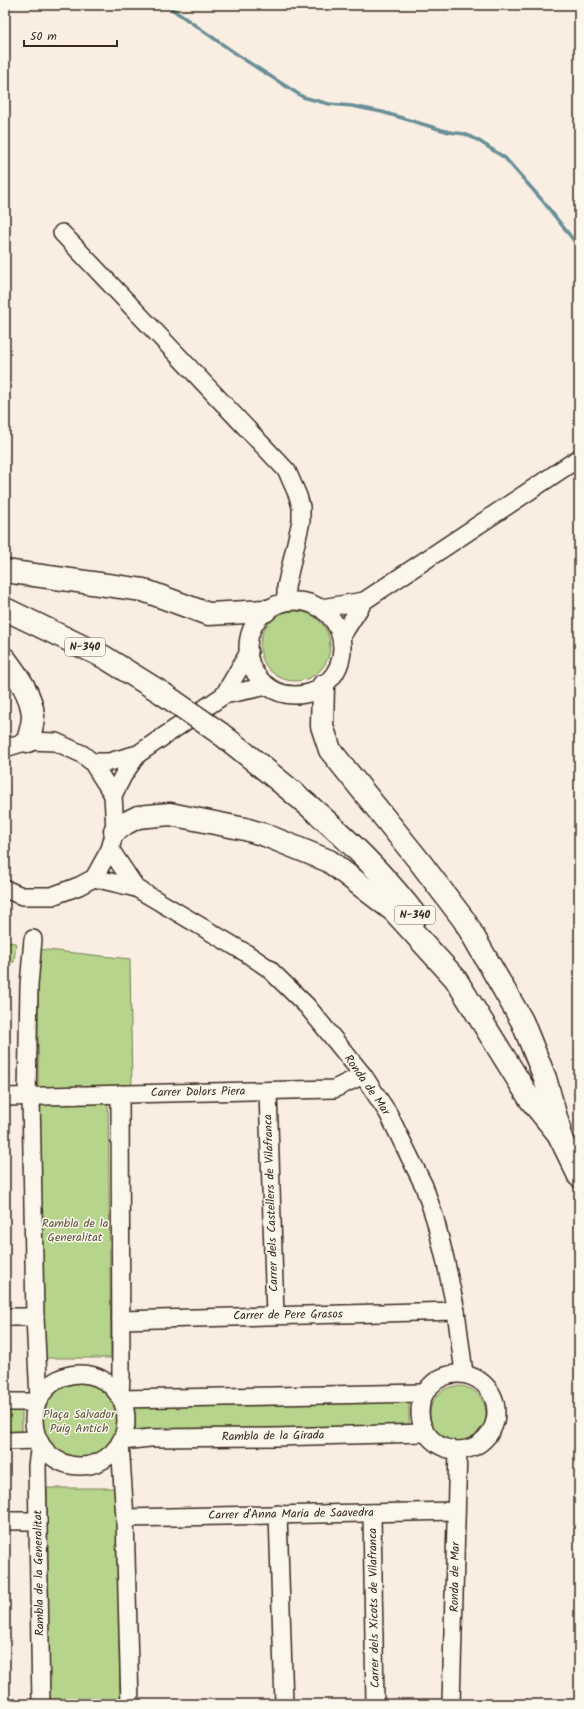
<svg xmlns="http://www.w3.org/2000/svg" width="584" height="1709" viewBox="0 0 584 1709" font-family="Kalam,sans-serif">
	<rect width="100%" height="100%" fill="#faeee3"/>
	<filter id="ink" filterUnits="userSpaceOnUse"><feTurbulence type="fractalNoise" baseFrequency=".025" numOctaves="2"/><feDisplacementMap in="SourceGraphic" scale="8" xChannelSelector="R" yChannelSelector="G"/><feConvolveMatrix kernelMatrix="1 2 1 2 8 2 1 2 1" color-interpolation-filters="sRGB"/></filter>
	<g filter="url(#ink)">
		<g fill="#b6d48c" stroke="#787f55">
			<circle cx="295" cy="646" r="35"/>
			<polygon points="5,942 16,943 14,962 5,962"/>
			<polygon points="38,949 130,959 132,1089 38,1093"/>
			<polygon points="108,1100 111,1358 42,1358 39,1102"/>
			<circle cx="79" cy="1421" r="38"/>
			<circle cx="458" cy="1414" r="28"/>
			<polygon points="409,1402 409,1429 136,1435 134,1405"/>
			<polygon points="22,1406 22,1437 5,1437 5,1407"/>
			<polygon points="47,1488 117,1488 120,1704 48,1704"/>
		</g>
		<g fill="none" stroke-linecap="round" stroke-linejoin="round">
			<polyline stroke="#698f97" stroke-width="3.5" points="166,5 245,60 303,97 329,104 352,106 382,112 449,132 465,134 479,141 505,158 542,200 579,247"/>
			<defs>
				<g id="minor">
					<polyline points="62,233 287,471 298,496 301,507 301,521 286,587 286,601"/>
					<circle cx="295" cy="648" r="47"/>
					<polyline points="321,608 364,601 579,458"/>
					<polyline points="341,637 364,601"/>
					<polyline points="224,695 249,652"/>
					<polyline points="5,748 28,741 56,742 82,754 92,762 113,795 115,831 110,849 94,878 79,886 52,896 22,896 5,889"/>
					<polyline points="92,762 109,762 138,754 224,695 268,686"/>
					<polyline points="113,795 124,774 138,754"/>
					<polyline points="110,849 136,888"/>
					<polyline points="94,878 136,888 246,953 268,968 307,1006 363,1075 388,1113 424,1186 435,1219 446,1263 456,1311 464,1373"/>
					<polyline points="268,1091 275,1316"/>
					<polyline points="5,1097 334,1089 363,1075"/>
					<polyline points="27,1097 29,985 33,939"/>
					<polyline points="31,1097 35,1317 39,1399"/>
					<polyline points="5,1317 35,1317"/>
					<polyline points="121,1320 456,1311"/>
					<circle cx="458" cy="1412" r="38"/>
					<circle cx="80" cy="1420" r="46"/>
					<polyline points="120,1395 121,1377 120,1094"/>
					<polyline points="121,1399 423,1393"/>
					<polyline points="5,1402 37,1402"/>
					<polyline points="5,1441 38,1440"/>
					<polyline points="122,1441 150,1438 275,1437 425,1433"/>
					<polyline points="40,1443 37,1466 41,1704"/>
					<polyline points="120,1443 125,1518 130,1704"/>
					<polyline points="372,1513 375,1704"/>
					<polyline points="278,1514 284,1704"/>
					<polyline points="125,1518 456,1511"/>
					<polyline points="5,1521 38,1521"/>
					<polyline points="451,1704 458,1450"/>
				</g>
				<g id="highway">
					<polyline points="5,571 143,590 208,614 265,611"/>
					<polyline points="5,609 104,657 162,693"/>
					<path d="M5,659C17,675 32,695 33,716C33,724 30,733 28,741"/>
					<polyline points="323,686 322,726 330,750 420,862 464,920 522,1021 545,1078 559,1128"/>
					<path d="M221,734C290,789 362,845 416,916"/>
					<polyline points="115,831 126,823 138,817 170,814 245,829 265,835 329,861 394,911 455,978 530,1099 561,1137"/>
					<polyline points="554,1125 579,1176"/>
				</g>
			</defs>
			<use href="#minor" stroke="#3b2a1e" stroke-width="20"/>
			<use href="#highway" stroke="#3b2a1e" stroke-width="25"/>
			<use href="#minor" stroke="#fbf7ec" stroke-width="17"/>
			<use href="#highway" stroke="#fbf7ec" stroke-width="22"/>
			<defs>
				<polyline id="highway-bridge" points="162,693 221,734"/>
			</defs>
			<use href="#highway-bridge" stroke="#3b2a1e" stroke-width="25" stroke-linecap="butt"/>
			<use href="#highway-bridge" stroke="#fbf7ec" stroke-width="22"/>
		</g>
	</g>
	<g text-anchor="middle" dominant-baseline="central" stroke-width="3" stroke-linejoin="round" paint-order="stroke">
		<g fill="#fbf7ec" stroke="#75685c" stroke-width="1">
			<rect x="65" y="638" width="40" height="18" rx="3"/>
			<rect x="395" y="906" width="40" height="18" rx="3"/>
		</g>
		<g font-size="11" font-weight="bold" fill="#3b2a1e">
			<text x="85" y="647">N-340</text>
			<text x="415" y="915">N-340</text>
		</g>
		<g font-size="12" fill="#3b2a1e" stroke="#fbf7ec">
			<text transform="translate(367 1085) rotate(55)">Ronda de Mar</text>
			<text transform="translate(198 1092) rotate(-1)">Carrer Dolors Piera</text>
			<text transform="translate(271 1203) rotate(-92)">Carrer dels Castellers de Vilafranca</text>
			<text transform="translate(288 1315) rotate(-1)">Carrer de Pere Grasos</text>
			<text transform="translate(273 1436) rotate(-1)">Rambla de la Girada</text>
			<text transform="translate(291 1514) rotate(-1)">Carrer d'Anna Maria de Saavedra</text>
			<text transform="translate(39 1573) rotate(-91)">Rambla de la Generalitat</text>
			<text transform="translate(455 1577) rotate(-89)">Ronda de Mar</text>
			<text transform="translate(374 1608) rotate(-91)">Carrer dels Xicots de Vilafranca</text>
		</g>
		<g font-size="12" fill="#5a543a" stroke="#fbf7ec">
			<text x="75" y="1223">Rambla de la<tspan x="75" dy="14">Generalitat</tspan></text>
			<text x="79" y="1414">Plaça Salvador<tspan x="79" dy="14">Puig Antich</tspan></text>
		</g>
	</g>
	<rect width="584" height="1709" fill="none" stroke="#fbf7ec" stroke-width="20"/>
	<rect x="10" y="10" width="564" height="1689" fill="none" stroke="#3b2a1e" stroke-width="1.5" filter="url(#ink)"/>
	<path d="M24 40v6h93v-6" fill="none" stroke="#3b2a1e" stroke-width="2"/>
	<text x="30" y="40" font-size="12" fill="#3b2a1e" stroke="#fbf7ec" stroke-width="3" paint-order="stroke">50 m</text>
</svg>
